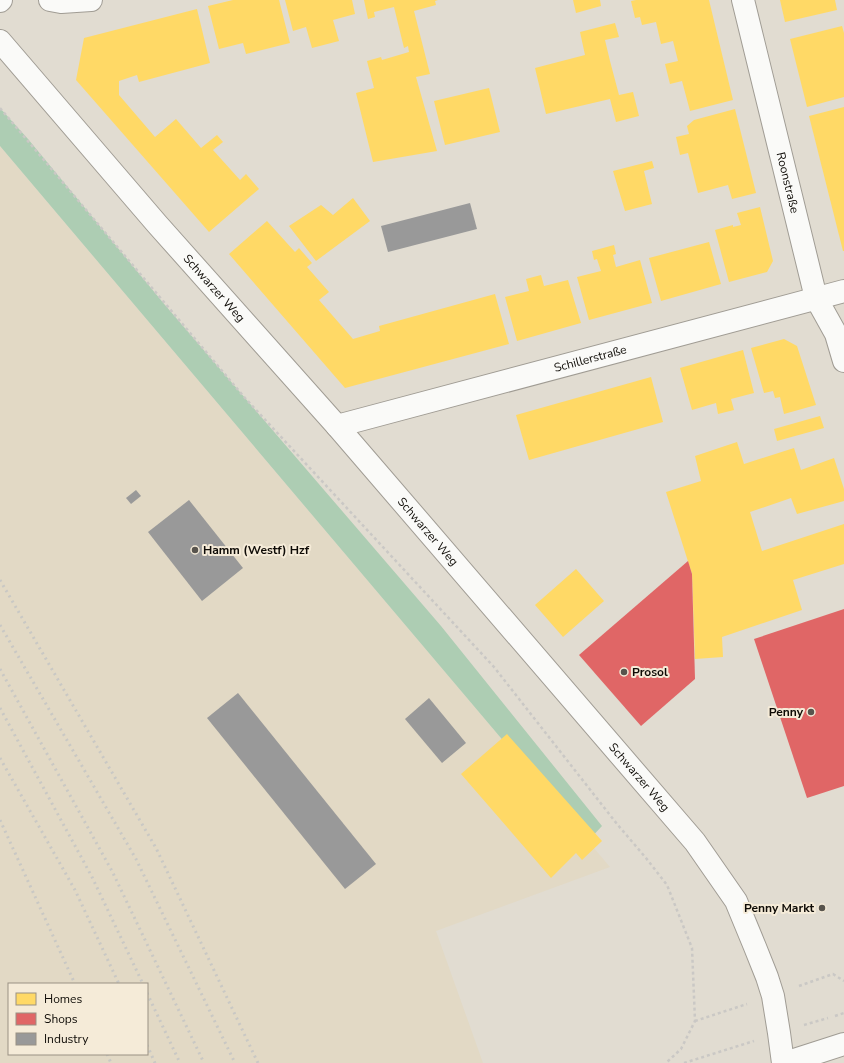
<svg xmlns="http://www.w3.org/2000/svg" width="844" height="1063" viewBox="0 0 844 1063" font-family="'Nunito Sans',sans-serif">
	<rect width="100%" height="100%" fill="#e1dcd1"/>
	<path fill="#e2d9c5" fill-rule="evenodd" d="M0,146L610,867L436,931L483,1063H0ZM9,984H147V1054H9Z"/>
	<polygon fill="#adcdb3" points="0,108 28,139 165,305 441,626 602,826 588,841 0,146"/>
	<g fill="#ffd966">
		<polygon points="233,0 279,0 290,43 246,54 243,43 219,49 208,6"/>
		<polygon points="285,0 352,0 355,14 333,20 339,41 312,48 306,27 293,31"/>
		<polygon points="364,0 438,0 435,1 436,5 414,11 430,74 416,77 437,151 373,162 356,93 374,88 367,61 381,57 382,60 409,52 408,46 404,48 394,7 374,12 375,17 368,19"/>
		<polygon points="573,0 600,0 601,6 576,13"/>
		<polygon points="636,0 709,0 733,100 690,111 682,81 670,84 665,64 678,61 673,41 661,44 656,22 642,25 640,17 635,18 631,1"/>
		<polygon points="780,0 835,0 837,10 785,22"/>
		<polygon points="197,9 210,63 139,82 137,75 119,81 119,95 155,137 176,119 201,148 217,135 223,142 213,150 240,180 246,174 259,189 209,232 76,80 84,38"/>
		<polygon points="615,23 619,37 605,40 610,61 619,95 633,92 639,116 616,122 610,99 546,114 535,68 585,55 580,32"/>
		<polygon points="842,26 844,33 844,97 807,107 790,39"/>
		<polygon points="489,88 500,132 445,145 434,101"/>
		<polygon points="844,107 844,251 843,251 809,116"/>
		<polygon points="735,109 756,193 732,199 728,185 698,193 688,153 680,155 676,137 689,134 687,126 694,120"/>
		<polygon points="652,161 654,168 644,171 652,204 625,211 613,171"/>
		<polygon points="353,198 370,221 316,261 289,226 321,205 333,215"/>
		<polygon points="760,207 773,261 767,272 729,282 715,230 733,225 733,227 741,225 737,213"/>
		<polygon points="267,221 295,252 299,248 312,263 307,267 329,292 319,300 353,339 380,331 379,326 495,294 509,344 345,388 229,254"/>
		<polygon points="709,242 721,284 661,301 649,258"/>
		<polygon points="614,245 616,254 613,255 616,267 640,260 652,303 589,320 577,277 601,271 597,259 594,260 592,251"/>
		<polygon points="541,275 544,286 568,280 581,323 517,341 505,297 529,291 526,279"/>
		<polygon points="784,339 797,346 816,405 784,414 780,397 775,398 773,391 764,393 751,348"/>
		<polygon points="743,350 754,393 731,399 734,410 718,414 716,403 692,410 680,368"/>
		<polygon points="651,377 663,422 529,460 516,415"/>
		<polygon points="820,416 824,428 777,441 774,429"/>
		<polygon points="737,442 744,464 794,448 801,470 834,458 844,489 844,501 797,514 791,498 750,512 762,551 844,524 844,564 793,580 802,610 722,637 723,657 695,659 692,574 666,492 701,481 695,456"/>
		<polygon points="576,569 604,601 563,637 535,605"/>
		<polygon points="507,734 602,841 582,860 576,853 551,878 461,774"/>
	</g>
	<g fill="#e06666">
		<polygon points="688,561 692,574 695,679 641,726 579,655"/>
		<polygon points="844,609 844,786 807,798 754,639"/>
	</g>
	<g fill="#999">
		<polygon points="470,203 477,229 388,252 381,226"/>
		<polygon points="136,490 141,496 131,504 126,498"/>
		<polygon points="189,500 243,568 202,601 148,532"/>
		<polygon points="238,693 376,864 345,889 207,718"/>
		<polygon points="429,698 466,743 442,763 405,719"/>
	</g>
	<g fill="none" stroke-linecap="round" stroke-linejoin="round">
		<defs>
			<g id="minor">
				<polyline points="50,0 61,2 91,0"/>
				<path id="s1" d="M743,0L816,298L836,334L844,361"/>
				<polyline points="0,1 1,0"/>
				<path id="s2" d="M0,41L157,224L337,426L695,842L736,901L755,947L767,977L773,996L779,1033L783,1063"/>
				<path id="s3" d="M337,426L844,291"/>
			</g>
			<polyline id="major" points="785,1063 844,1044"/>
		</defs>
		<use href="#minor" stroke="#a09c94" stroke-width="24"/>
		<use href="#major" stroke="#a09c94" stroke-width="24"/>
		<g stroke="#cac8c5" stroke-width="2.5" stroke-dasharray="3 3" stroke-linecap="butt">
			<polyline points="0,108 245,398 494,667 617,824 646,858 667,885 692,948 695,1021 681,1049 666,1063"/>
			<polyline points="799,986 833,974 844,981"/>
			<polyline points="835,1016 844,1013"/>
			<polyline points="695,1021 747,1004"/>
			<polyline points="804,1025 828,1018"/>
			<polyline points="684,1063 754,1041"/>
		</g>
		<use href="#minor" stroke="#fafaf8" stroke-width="22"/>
		<use href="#major" stroke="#fafaf8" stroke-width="22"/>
		<g stroke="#c9c8c4" stroke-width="3" stroke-dasharray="2 4" stroke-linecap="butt">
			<polyline points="0,580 156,848 258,1063"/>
			<polyline points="0,625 136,859 235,1063"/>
			<polyline points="0,669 112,871 204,1063"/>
			<polyline points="0,708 92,877 143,984"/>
			<polyline points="0,758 75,890 119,984"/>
			<polyline points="0,820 75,984"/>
			<polyline points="147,993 180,1063"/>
			<polyline points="147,1045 155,1063"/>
			<polyline points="107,1054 111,1063"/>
		</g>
	</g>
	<g fill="#58544d" stroke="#f5ebd8" stroke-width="1.5">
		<circle cx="195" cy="550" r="4"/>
		<circle cx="624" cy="672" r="4"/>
		<circle cx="811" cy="712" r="4"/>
		<circle cx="822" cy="908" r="4"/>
	</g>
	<g text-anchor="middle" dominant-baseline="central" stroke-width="4" stroke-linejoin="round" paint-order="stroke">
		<g font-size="12" fill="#0e0b06" stroke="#f5ebd8">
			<text stroke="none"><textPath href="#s1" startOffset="188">Roonstraße</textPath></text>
			<text stroke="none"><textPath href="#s2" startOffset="327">Schwarzer Weg</textPath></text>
			<text stroke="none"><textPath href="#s3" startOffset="262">Schillerstraße</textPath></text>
			<text stroke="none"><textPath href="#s2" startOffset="651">Schwarzer Weg</textPath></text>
			<text stroke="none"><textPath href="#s2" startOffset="975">Schwarzer Weg</textPath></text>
		</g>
		<g font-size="12" font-weight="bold" fill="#0e0b06" stroke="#f5ebd8" text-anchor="start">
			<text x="203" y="550">Hamm (Westf) Hzf</text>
			<text x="632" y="672">Prosol</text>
			<text x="803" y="712" text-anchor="end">Penny</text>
			<text x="814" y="908" text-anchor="end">Penny Markt</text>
		</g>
	</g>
	<rect x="8" y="983" width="140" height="72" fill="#f5ebd8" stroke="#999184"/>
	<rect x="16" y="993" width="20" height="12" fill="#ffd966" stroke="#999184"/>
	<text x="44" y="1003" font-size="12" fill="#0e0b06">Homes</text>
	<rect x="16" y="1013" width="20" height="12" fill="#e06666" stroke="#999184"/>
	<text x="44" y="1023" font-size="12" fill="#0e0b06">Shops</text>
	<rect x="16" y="1033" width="20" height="12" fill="#999999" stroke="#999184"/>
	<text x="44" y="1043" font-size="12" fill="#0e0b06">Industry</text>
</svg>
